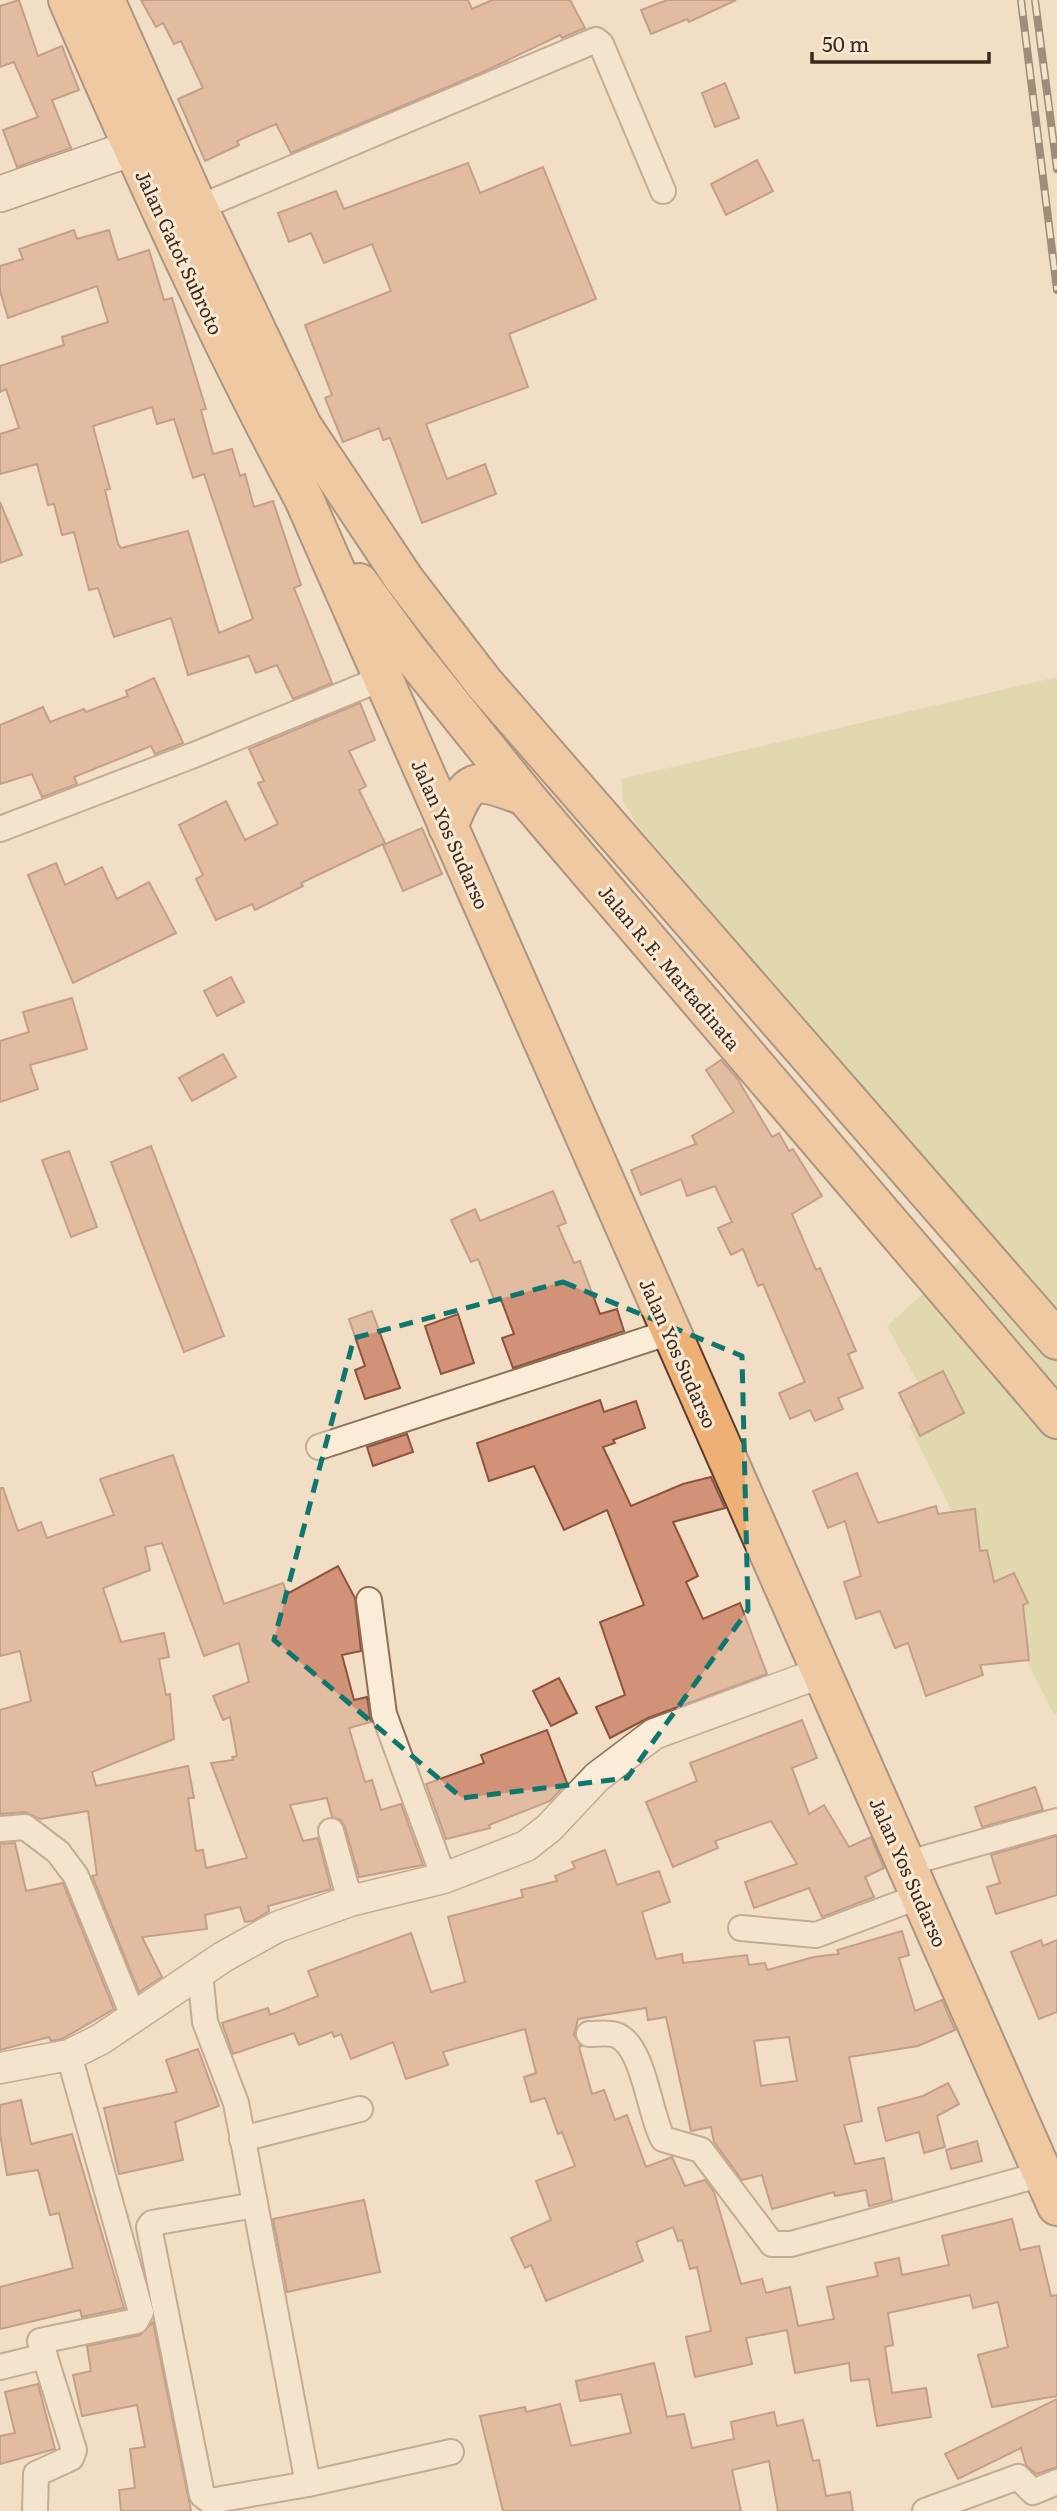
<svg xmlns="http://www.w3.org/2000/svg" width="1057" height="2511" viewBox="0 0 1057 2511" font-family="Literata,serif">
	<rect width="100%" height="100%" fill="#f1dec4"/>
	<polygon fill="#d0d097" points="1057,677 1057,1715 1054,1715 909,1426 933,1409 887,1326 989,1234 637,825 623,801 621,779"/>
	<g fill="#d19277" stroke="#8e533d" stroke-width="2" fill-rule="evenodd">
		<polygon points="19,0 38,56 62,46 79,90 52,100 71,148 17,167 3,130 38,117 14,62 0,67 0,6"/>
		<polygon points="141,0 468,0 472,9 492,0 570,0 585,28 562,38 560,35 483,72 291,153 276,124 237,141 239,145 205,161 178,99 203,88 181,41 174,44 163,23 156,27"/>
		<polygon points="667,0 736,0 689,22 687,19 651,34 641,10"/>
		<polygon points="725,83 739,118 715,127 702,93"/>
		<polygon points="757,160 773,191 726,215 711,184"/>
		<polygon points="468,163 480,193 543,167 596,299 509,334 528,387 426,424 447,479 485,464 496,494 422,523 390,438 383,440 379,428 343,442 325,398 332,395 305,325 391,291 372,244 324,263 311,233 289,242 278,213 336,191 344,209"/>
		<path d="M74,230L77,239L109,230L118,260L149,250L164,300L172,298L206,409L201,410L213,454L232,449L240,476L245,474L254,507L273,501L301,585L294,588L332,683L293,699L277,665L256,673L249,656L188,675L171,618L114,637L98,588L89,590L74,532L62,535L54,504L48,505L37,464L0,474V434L19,428L6,389L0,392V366L64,345L62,337L108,322L97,286L8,318L0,291V266L23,259L19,249ZM152,407L157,424L174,419L193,478L204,474L253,619L219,633L188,531L121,548L118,544L105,490L110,489L93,426Z"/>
		<polygon points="0,502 22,555 0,563"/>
		<polygon points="154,678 183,743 155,754 151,746 74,777 77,784 42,797 32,774 0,784 0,725 43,707 50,722 84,709 86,712 128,696 126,691"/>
		<polygon points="360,703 375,740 349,751 366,786 359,790 385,843 301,883 303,886 255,910 252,904 216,920 196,879 203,875 179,825 226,801 245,840 278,824 258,783 264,781 249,749"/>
		<polygon points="422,828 442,874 403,891 383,845"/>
		<polygon points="56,863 65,885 102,867 117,899 149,882 176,933 73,983 28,875"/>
		<polygon points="231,977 244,1002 217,1016 204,991"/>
		<polygon points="72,998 87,1049 30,1065 38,1089 0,1102 0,1041 29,1032 23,1012"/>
		<polygon points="223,1054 236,1077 192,1101 179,1078"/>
		<polygon points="721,1060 737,1078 772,1137 779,1133 789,1151 793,1149 822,1196 792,1214 816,1270 820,1268 856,1351 848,1354 863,1388 838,1398 843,1409 815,1421 810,1410 790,1419 779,1393 805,1382 763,1284 758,1286 743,1249 731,1255 718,1228 732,1222 715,1186 687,1196 681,1179 641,1195 631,1170 696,1144 692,1136 734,1112 706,1070"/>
		<polygon points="151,1146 224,1336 184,1352 111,1162"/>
		<polygon points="69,1151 97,1227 71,1237 42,1160"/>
		<polygon points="553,1191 566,1223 558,1226 574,1263 580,1261 600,1314 617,1309 624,1331 513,1368 502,1338 514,1334 500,1297 494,1299 478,1259 471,1262 451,1220 475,1209 480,1221"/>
		<polygon points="372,1311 400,1388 365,1399 355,1370 365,1366 349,1319"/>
		<polygon points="458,1314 474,1363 441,1374 425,1326"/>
		<polygon points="943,1371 964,1413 920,1436 899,1393"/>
		<polygon points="600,1400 604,1412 636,1401 645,1428 613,1440 615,1443 603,1447 631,1506 683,1484 711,1477 725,1508 673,1522 698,1576 686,1582 703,1619 740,1603 767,1674 648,1718 610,1738 596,1707 625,1695 600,1622 644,1605 607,1510 564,1530 534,1466 489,1481 477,1443"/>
		<polygon points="407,1434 413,1452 373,1466 367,1447"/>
		<path d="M173,1455L224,1604L283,1583L287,1594L338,1566L355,1598L361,1651L342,1655L354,1700L367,1697L371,1722L349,1728L365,1782L372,1780L381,1810L401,1804L423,1865L359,1877L345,1827L341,1820L332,1817L327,1798L290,1805L303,1841L318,1838L331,1889L268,1906L269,1911L253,1921L245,1922L240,1907L205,1915L207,1929L142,1937L162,1977L139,1992L92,1876L97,1875L88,1811L40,1819L25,1812L0,1814V1710L31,1701L20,1651L0,1656V1488H3L18,1531L41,1522L47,1538L114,1515L100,1479ZM162,1543L204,1656L239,1643L249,1682L213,1696L223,1720L230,1717L237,1756L232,1757L233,1760L211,1763L247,1858L206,1868L203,1850L196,1851L188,1798H194L188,1766L96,1786L92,1772L174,1739L170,1694L166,1695L159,1659L169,1657L164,1633L121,1642L103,1588L150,1570L145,1547Z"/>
		<polygon points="857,1473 878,1523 936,1506 938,1514 975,1509 980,1551 987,1550 994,1582 1014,1573 1028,1603 1023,1605 1029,1660 980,1665 983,1675 926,1696 908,1643 895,1648 880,1611 856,1619 844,1582 861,1576 845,1521 828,1528 813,1491"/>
		<polygon points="559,1678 577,1713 551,1726 533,1691"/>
		<polygon points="802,1720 817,1758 792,1768 809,1814 824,1805 849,1847 871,1837 884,1868 865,1877 874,1897 822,1917 809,1888 754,1908 745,1882 797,1864 771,1821 715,1841 718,1848 673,1867 646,1802 697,1781 690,1763"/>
		<polygon points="547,1730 567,1783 550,1801 489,1825 490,1828 446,1839 426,1784 484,1763 481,1755"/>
		<polygon points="1035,1787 1043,1810 982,1827 975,1807"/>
		<polygon points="1057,1836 1057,1895 996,1914 987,1887 1000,1883 991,1855"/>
		<polygon points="15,1843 26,1891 63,1883 114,2009 62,2039 51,2041 49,2037 0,2050 0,1844"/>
		<path d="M605,1850L617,1885L659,1871L670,1902L642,1912L656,1959L682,1954L683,1963L747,1955L749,1965L765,1963L767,1970L814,1957L839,1954L837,1950L902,1931L909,1955L899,1958L915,2011L942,2000L955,2030L918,2046L849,2057L862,2121L844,2125L855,2164L884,2158L892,2200L869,2206L866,2190L835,2196L834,2192L772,2209L762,2175L742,2180L714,2142L711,2127L691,2131L666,2017L648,2020L646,2008L578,2019L574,2035L581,2046L579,2047L592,2094L604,2090L615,2120L627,2115L646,2167L672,2157L685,2186L705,2180L714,2192L741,2284L762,2279L766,2293L790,2287L798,2326L834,2319L827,2287L878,2276L875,2263L899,2258L902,2275L949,2265L942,2236L1012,2219L1020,2250L1039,2246L1051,2296L1057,2295V2396L992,2407L978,2355L1008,2347L998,2302L973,2308L970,2295L888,2313L893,2345L885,2347L892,2393L926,2388L931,2417L877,2426L869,2379L851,2381L849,2363L795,2373L787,2330L746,2338L752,2364L695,2377L686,2337L711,2331L697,2267L690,2269L682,2240L678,2241L673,2227L636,2242L643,2261L546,2301L531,2265L525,2268L511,2238L551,2220L536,2181L575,2166L562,2132L558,2134L545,2098L531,2102L524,2077L536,2073L525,2029L443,2052L448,2065L406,2079L393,2042L351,2059L341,2034L334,2037L332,2032L299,2045L294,2033L233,2054L222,2023L268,2008L270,2015L318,1996L308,1971L411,1933L431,1992L465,1982L448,1917L523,1897L521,1890L557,1881L555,1876L575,1868L572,1862ZM789,2037L797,2081L761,2086L754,2041Z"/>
		<polygon points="1041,1940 1043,1946 1057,1940 1057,2012 1039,2019 1011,1952"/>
		<polygon points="198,2049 219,2106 175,2122 183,2160 119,2174 104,2108 177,2092 166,2060"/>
		<polygon points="948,2083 959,2104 937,2116 945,2147 924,2153 919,2132 886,2141 878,2108 923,2096"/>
		<polygon points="21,2100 31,2144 72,2134 124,2308 82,2317 80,2310 0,2329 0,2287 73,2268 59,2213 50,2215 38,2170 7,2175 0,2134 0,2105"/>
		<polygon points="977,2141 982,2161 951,2169 946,2150"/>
		<polygon points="364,2200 380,2272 287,2292 273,2219"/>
		<polygon points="153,2322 189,2501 191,2511 121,2511 119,2490 135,2488 130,2449 145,2447 137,2405 82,2416 73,2375 91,2371 87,2346 140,2335"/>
		<polygon points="654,2363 667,2417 684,2414 692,2448 734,2439 731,2422 774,2412 777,2426 803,2420 813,2461 819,2460 826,2496 850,2492 853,2511 778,2511 769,2461 732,2470 741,2511 503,2511 480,2416 525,2407 526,2412 560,2404 571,2446 631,2433 621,2394 580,2401 576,2381"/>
		<polygon points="38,2384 55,2449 0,2464 0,2436 15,2433 5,2392"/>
		<polygon points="1057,2399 1057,2467 1036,2474 1026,2465 1021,2448 958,2479 945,2454"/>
	</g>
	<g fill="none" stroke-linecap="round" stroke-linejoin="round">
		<defs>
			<g id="minor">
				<polyline points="198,208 596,40 601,44 663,191"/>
				<polyline points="0,829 194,755 383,678"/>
				<polyline points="319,1447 670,1332"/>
				<polyline points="369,1600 384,1714 444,1878"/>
				<polyline points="0,1829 25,1827 58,1852 76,1876 134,2018"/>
				<polyline points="331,1831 350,1901"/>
				<polyline points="905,1864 1057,1821"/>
				<polyline points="741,1928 816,1935 920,1896"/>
				<polyline points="200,1973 205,2022 236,2103 308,2484"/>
				<path d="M589,2034C597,2034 609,2032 616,2035C644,2045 649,2114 663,2139L701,2150L772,2244H791L1042,2174"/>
				<polyline points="242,2139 360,2109"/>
				<polyline points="255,2205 152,2223 149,2227 202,2495 210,2501 308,2484 451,2452"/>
				<polyline points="0,2367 45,2356"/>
				<polyline points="35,2511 36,2474 71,2458 74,2450 40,2341 136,2321 141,2312 69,2055"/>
				<polyline points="925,2511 1018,2477 1033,2492 1057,2482"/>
			</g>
			<polyline id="tertiary" points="0,2068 69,2055 101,2039 223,1957 277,1927 350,1901 444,1878 526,1846 549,1828 597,1777 654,1734 820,1673"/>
			<polyline id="secondary" points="0,194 132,148"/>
			<g id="trunk">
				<path d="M68,0C141,169 217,337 304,499L1057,2206"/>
				<polyline points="105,0 198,208 302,426 404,579 484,683 1057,1340"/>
				<polyline points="359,583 407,649 525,796 1057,1419"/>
				<path d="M448,827C469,775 473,777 525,796"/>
			</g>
		</defs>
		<use href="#minor" stroke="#8d6e59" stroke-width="28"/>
		<use href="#tertiary" stroke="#8d6e59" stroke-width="33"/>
		<use href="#secondary" stroke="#6f4f3c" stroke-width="38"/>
		<use href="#trunk" stroke="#5a3d2d" stroke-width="42"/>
		<use href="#minor" stroke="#fbecd8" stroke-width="24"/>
		<use href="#tertiary" stroke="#fbecd8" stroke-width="30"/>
		<use href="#secondary" stroke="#fbecd8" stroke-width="35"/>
		<use href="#trunk" stroke="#eeb075" stroke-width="38"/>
		<defs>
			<g id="rail">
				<polyline points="1021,0 1057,290"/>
				<polyline points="1035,0 1057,169"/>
			</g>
		</defs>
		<use href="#rail" stroke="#3c291e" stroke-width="8"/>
		<use href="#rail" stroke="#f8e9d4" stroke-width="5" stroke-dasharray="16" stroke-linecap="butt"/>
	</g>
	<path d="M0 0H1057V2511H0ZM563,1282L742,1356L748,1610L627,1778L462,1798L274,1640L354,1338Z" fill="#f1dec4" fill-opacity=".55" fill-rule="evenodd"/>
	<path fill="none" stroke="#0f766e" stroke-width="5" stroke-dasharray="14 9" stroke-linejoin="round" d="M563,1282L742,1356L748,1610L627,1778L462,1798L274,1640L354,1338Z"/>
	<g text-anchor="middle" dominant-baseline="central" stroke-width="6" stroke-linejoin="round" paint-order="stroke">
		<g font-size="19" fill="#3c291e" stroke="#f8e9d4">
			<text transform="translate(180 252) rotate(65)">Jalan Gatot Subroto</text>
			<text transform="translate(451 834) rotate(66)">Jalan Yos Sudarso</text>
			<text transform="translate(670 967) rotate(50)">Jalan R.E. Martadinata</text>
			<text transform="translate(679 1353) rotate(66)">Jalan Yos Sudarso</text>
			<text transform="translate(909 1872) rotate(66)">Jalan Yos Sudarso</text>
		</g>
	</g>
	<path d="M812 52v10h177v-10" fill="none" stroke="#3c291e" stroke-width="3.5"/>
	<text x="822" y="52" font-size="21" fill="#3c291e" stroke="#f8e9d4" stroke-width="5" paint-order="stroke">50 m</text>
</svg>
